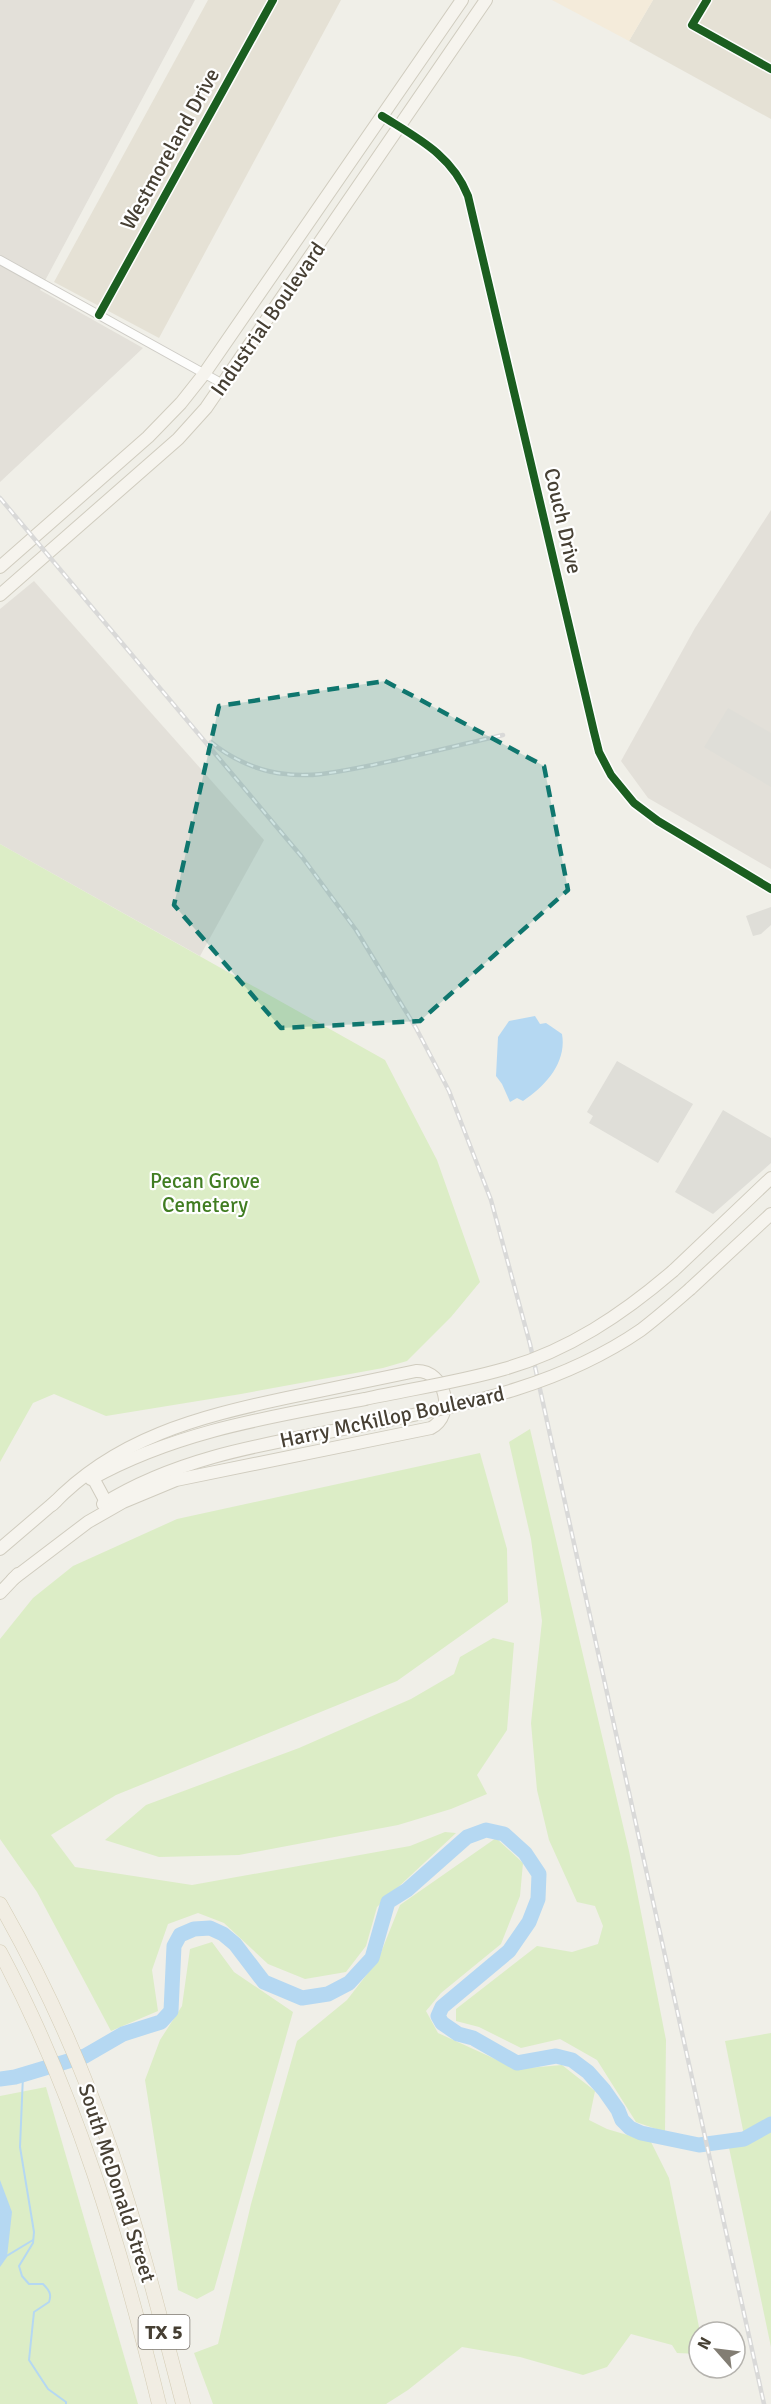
<svg xmlns="http://www.w3.org/2000/svg" width="771" height="2404" viewBox="0 0 771 2404" font-family="Signika,sans-serif">
	<rect width="100%" height="100%" fill="#f0efe8"/>
	<g fill="#e5e1d5">
		<polygon points="208,0 341,0 159,338 54,282"/>
		<polygon points="653,0 771,0 771,119 629,41"/>
	</g>
	<polygon fill="#f4ebda" points="552,0 653,0 629,41"/>
	<g fill="#e3e0d9">
		<polygon points="0,0 195,0 40,290 143,348 0,482"/>
		<polygon points="771,510 771,869 648,798 621,761 695,628"/>
		<polygon points="34,581 264,840 200,956 0,844 0,609"/>
	</g>
	<g fill="#dcedc6">
		<polygon points="0,844 385,1060 437,1160 480,1282 451,1317 407,1361 383,1368 241,1394 106,1416 54,1394 33,1403 0,1462"/>
		<polygon points="530,1429 629,1851 666,2040 665,2132 636,2122 597,2060 560,2039 521,2048 479,2027 456,2021 456,2009 537,1946 572,1952 598,1944 603,1926 595,1906 577,1902 549,1840 537,1790 531,1723 542,1621 531,1539 509,1442"/>
		<polygon points="480,1453 507,1549 508,1602 397,1681 116,1795 51,1835 75,1867 192,1885 410,1846 445,1832 456,1833 377,1907 366,1946 346,1972 305,1979 268,1964 224,1923 198,1913 168,1924 152,1970 158,2011 111,2031 37,1892 0,1839 0,1639 33,1598 73,1566 177,1519"/>
		<polygon points="493,1638 514,1643 507,1730 477,1775 487,1794 451,1809 398,1825 239,1855 159,1857 105,1840 146,1805 299,1748 411,1699 454,1674 460,1657"/>
		<polygon points="496,1838 523,1863 520,1896 501,1944 441,1993 426,2011 438,2033 517,2069 562,2065 595,2091 589,2120 607,2129 651,2142 669,2178 700,2332 699,2354 677,2353 672,2345 631,2334 607,2367 583,2375 520,2357 462,2347 408,2390 386,2404 213,2404 194,2353 218,2344 251,2204 297,2041 347,2000 378,1960 400,1905"/>
		<polygon points="212,1942 234,1972 293,2012 214,2290 197,2299 178,2290 145,2080 160,2040 182,2006 190,1949"/>
		<polygon points="771,2033 771,2347 728,2143 745,2140 725,2041"/>
		<polygon points="46,2087 138,2404 0,2404 0,2096"/>
	</g>
	<g fill="#dfded8">
		<polygon points="728,708 771,733 771,787 704,747"/>
		<polygon points="771,907 771,925 761,934 753,936 746,916"/>
		<polygon points="617,1061 693,1104 658,1163 589,1123 593,1116 587,1112"/>
		<polygon points="723,1110 771,1138 771,1163 713,1214 675,1192"/>
	</g>
	<g fill="#b5d8f2">
		<path d="M535,1016L540,1024L546,1023L562,1034C567,1062 546,1086 523,1101L517,1098L510,1102L502,1084L496,1076L498,1037L509,1021Z"/>
		<polygon points="0,2180 12,2212 7,2257 0,2267"/>
	</g>
	<g fill="none" stroke-linecap="round" stroke-linejoin="round">
		<g stroke="#b5d8f2" stroke-width="2">
			<path d="M23,2075L20,2147L34,2232L33,2243L19,2266L22,2276L29,2284H43C49,2290 52,2294 49,2302L34,2312L29,2360L48,2389L66,2402V2404"/>
			<polyline points="0,2260 33,2240"/>
		</g>
		<polyline stroke="#b5d8f2" stroke-width="15" points="0,2079 15,2077 85,2056 123,2034 161,2022 171,2011 174,1946 180,1935 194,1929 210,1928 223,1934 235,1944 264,1982 302,1998 328,1994 349,1983 372,1958 388,1902 407,1890 467,1837 486,1830 504,1834 525,1853 539,1874 538,1899 529,1922 509,1951 442,2007 438,2016 442,2023 458,2034 473,2038 517,2063 556,2056 572,2060 588,2072 604,2090 618,2110 622,2120 630,2128 641,2133 699,2145 744,2139 771,2124"/>
		<defs>
			<g id="street">
				<polyline points="707,0 692,25 771,69"/>
				<path d="M382,116C417,138 452,155 468,196L594,732L599,752L611,775L634,803L658,821L771,889"/>
				<polyline points="0,260 223,384"/>
				<polyline points="99,315 273,0"/>
			</g>
			<g id="secondary">
				<polyline points="0,567 148,437 181,403 204,374 462,0"/>
				<polyline points="0,595 178,439 206,408 486,0"/>
				<polyline points="673,1271 771,1178"/>
				<polyline points="690,1289 771,1214"/>
				<polyline points="93,1478 106,1502"/>
				<path d="M91,1479C177,1431 270,1417 365,1399"/>
				<path d="M103,1504C183,1454 278,1442 370,1424"/>
				<polyline points="0,1549 56,1501"/>
				<path d="M13,1579L88,1522L123,1502L176,1480L431,1428C456,1415 446,1370 416,1371C373,1380 329,1389 286,1398C198,1417 116,1438 52,1505"/>
				<polyline points="0,1593 18,1574"/>
			</g>
			<g id="primary">
				<path d="M0,1904C45,1983 83,2067 112,2153C140,2236 161,2320 183,2404"/>
				<path d="M0,1952C76,2094 121,2248 159,2404"/>
			</g>
		</defs>
		<use href="#street" stroke="#ceccc6" stroke-width="10"/>
		<use href="#secondary" stroke="#d0ccbf" stroke-width="14"/>
		<use href="#primary" stroke="#d4ccb4" stroke-width="15"/>
		<use href="#street" stroke="#fdfdfc" stroke-width="8"/>
		<use href="#secondary" stroke="#f6f4ee" stroke-width="12"/>
		<use href="#primary" stroke="#f1ede3" stroke-width="14"/>
		<defs>
			<g id="rail">
				<polyline points="0,498 302,857 356,930 416,1028 449,1091 491,1200 530,1344 764,2404"/>
				<path d="M211,742C231,759 260,772 286,774C315,778 345,770 373,765C416,756 459,745 503,735"/>
			</g>
		</defs>
		<use href="#rail" stroke="#d9d9d8" stroke-width="4.5"/>
		<use href="#rail" stroke="#fff" stroke-width="2" stroke-dasharray="7" stroke-linecap="butt"/>
		<defs>
			<g id="secondary-bridge">
				<path d="M365,1399C411,1389 459,1382 504,1369C568,1351 623,1314 673,1271"/>
				<path d="M370,1424C466,1404 558,1387 641,1330C658,1317 674,1303 690,1289"/>
			</g>
		</defs>
		<use href="#secondary-bridge" stroke="#d0ccbf" stroke-width="14" stroke-linecap="butt"/>
		<use href="#secondary-bridge" stroke="#f6f4ee" stroke-width="12"/>
		<defs>
			<g id="cycleway">
				<polyline points="707,0 692,25 771,69"/>
				<path d="M382,116C417,138 452,155 468,196L594,732L599,752L611,775L634,803L658,821L771,889"/>
				<polyline points="99,315 273,0"/>
			</g>
		</defs>
		<use href="#cycleway" stroke="#fff" stroke-width="11"/>
		<use href="#cycleway" stroke="#1b5e20" stroke-width="8"/>
	</g>
	<path fill="#0f766e" fill-opacity="0.2" stroke="#0f766e" stroke-width="4.5" stroke-dasharray="12 8" stroke-linejoin="round" d="M385,681L544,766L568,890L420,1021L281,1028L174,905L219,706Z"/>
	<g text-anchor="middle" dominant-baseline="central" stroke-width="4.5" stroke-linejoin="round" paint-order="stroke">
		<rect fill="#fff" stroke="#7e7971" stroke-width="1.5" x="138.5" y="2315" width="51" height="34" rx="4.5"/>
		<g font-size="20" font-weight="bold" fill="#474034">
			<text x="164" y="2332">TX 5</text>
		</g>
		<g font-size="21" fill="#474034" stroke="#fff">
			<text transform="translate(170 149) rotate(-61)">Westmoreland Drive</text>
			<text transform="translate(268 319) rotate(-55)">Industrial Boulevard</text>
			<text transform="translate(563 521) rotate(77)">Couch Drive</text>
			<text transform="translate(392 1417) rotate(-12)">Harry McKillop Boulevard</text>
			<text transform="translate(117 2183) rotate(72)">South McDonald Street</text>
		</g>
		<g font-size="21" fill="#417d22" stroke="#fff">
			<text x="205" y="1181">Pecan Grove<tspan x="205" dy="24">Cemetery</tspan></text>
		</g>
	</g>
	<g transform="translate(717 2350) rotate(298)"><circle r="28" fill="#ffffff" stroke="#b5b3ae" stroke-width="1.5"/>
	<path d="M0-4.5L10 22L0 15L-10 22Z" fill="#827d73"/>
	<text y="-9" font-size="16" font-weight="bold" text-anchor="middle" fill="#474034">N</text>
	</g>
</svg>
